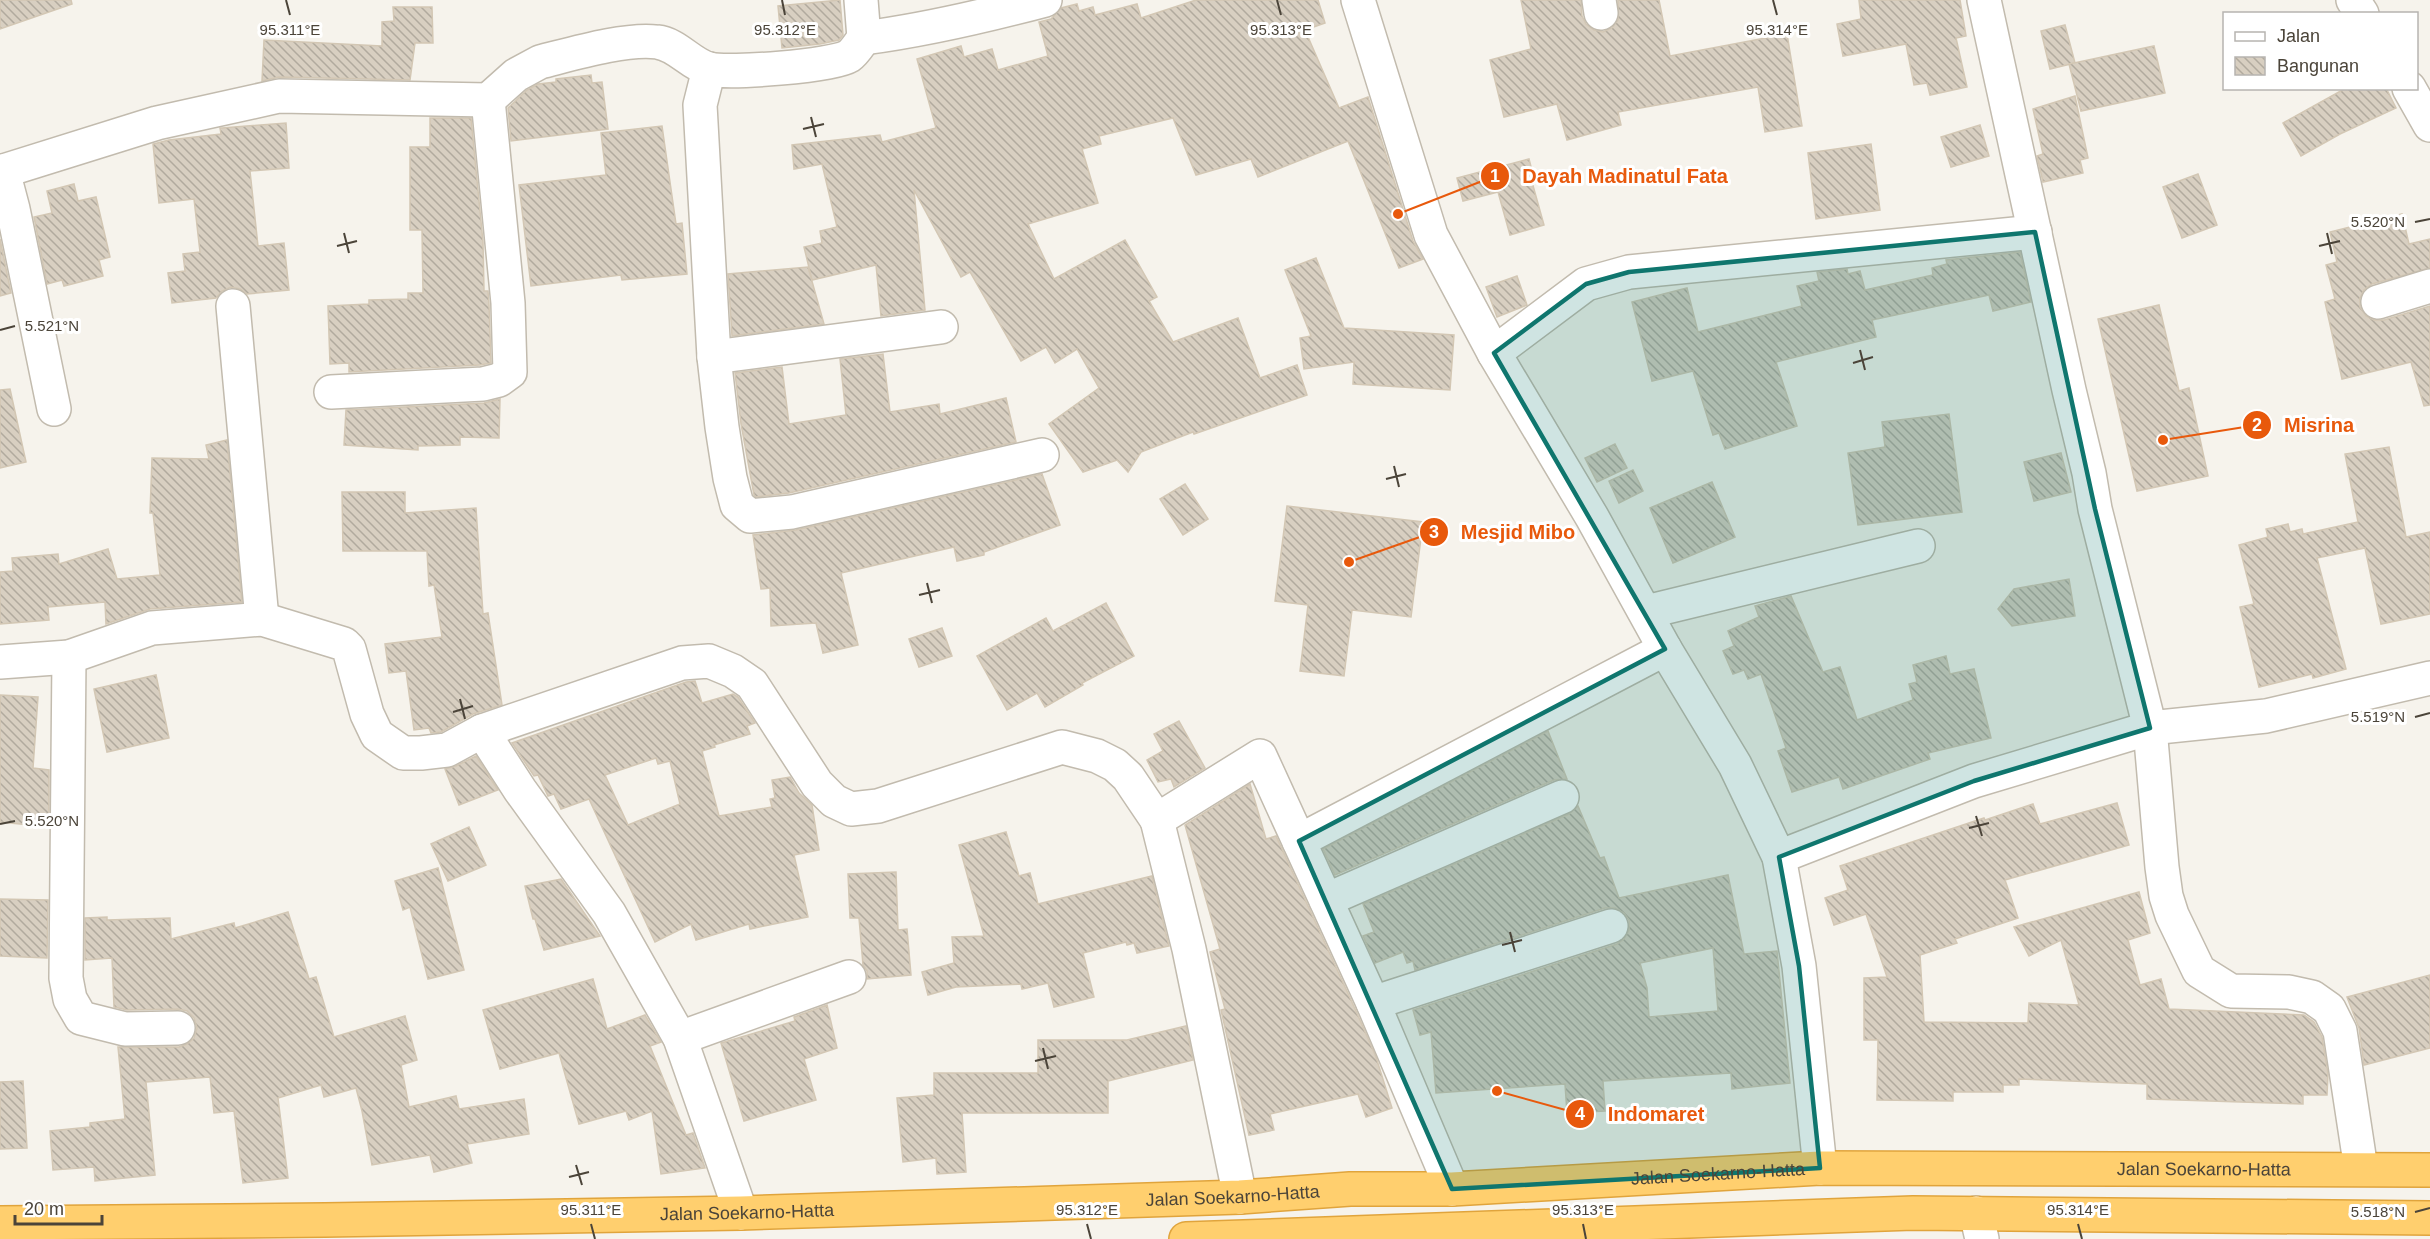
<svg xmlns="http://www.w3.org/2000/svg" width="2430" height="1239" viewBox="0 0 2430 1239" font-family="Arial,sans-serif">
	<defs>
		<pattern id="building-back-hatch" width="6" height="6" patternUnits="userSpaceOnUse" patternTransform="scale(1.5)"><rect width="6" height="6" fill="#d8cfc1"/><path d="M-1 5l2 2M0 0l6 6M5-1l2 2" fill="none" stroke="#b1aa9e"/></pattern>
	</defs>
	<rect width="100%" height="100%" fill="#f6f3ec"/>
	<g fill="url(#building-back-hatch)" stroke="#d3c7b4" stroke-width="1.5" fill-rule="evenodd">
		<polygon points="0,0 71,0 72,4 0,29"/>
		<polygon points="840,0 843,35 839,40 820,44 782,48 778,6"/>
		<polygon points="1196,0 1318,0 1325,23 1305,30 1339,108 1368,97 1413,241 1423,259 1399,268 1348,141 1258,177 1251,159 1196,175 1173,118 1099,136 1101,144 1082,149 1098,203 1028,224 1054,279 1125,240 1157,297 1149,301 1173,342 1238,318 1260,378 1297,365 1307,395 1194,434 1193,432 1141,452 1128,472 1117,460 1083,472 1049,424 1099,388 1077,349 1055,363 1046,347 1021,361 970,272 961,277 914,190 925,310 881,316 876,265 812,280 804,247 822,243 820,231 837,227 822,164 794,169 792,145 880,135 882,142 936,128 917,59 961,46 964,57 992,49 998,70 1048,56 1039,22 1051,19 1061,8 1077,4 1079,11 1093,7 1095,15 1137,4 1141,18"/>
		<polygon points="1521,0 1581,0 1582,16 1586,24 1594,30 1603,32 1612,28 1618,20 1618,0 1659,0 1670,56 1787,34 1802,126 1765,132 1758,87 1618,112 1621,125 1567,140 1557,104 1504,117 1490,60 1531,49"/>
		<polygon points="1859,0 1960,0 1966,36 1956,38 1967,87 1930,95 1927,83 1914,85 1906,44 1843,56 1837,24 1861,19"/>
		<polygon points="393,7 432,7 433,43 415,43 410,80 279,77 262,81 264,40 382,46 382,22 394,21"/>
		<polygon points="2065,25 2075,63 2050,69 2041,31"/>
		<polygon points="2154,46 2165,93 2081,111 2069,64"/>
		<polygon points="591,75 592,83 602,82 608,129 511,141 508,108 527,90 538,84 556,82 556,79"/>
		<polygon points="2346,88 2386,88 2396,108 2340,134 2301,156 2283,123"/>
		<polygon points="2075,96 2088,158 2080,160 2083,173 2043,182 2037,156 2043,154 2033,109"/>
		<polygon points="430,118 471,118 483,242 484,291 488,291 489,304 491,363 480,365 349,372 349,363 330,364 328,306 369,304 369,300 408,299 408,293 423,293 422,230 410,230 410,147 430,147"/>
		<polygon points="286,123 289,168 250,171 258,246 284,243 289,290 247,294 240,289 231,287 222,291 216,298 172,303 168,273 185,271 183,254 200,252 194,199 159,203 153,144 169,140 221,134 220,128 222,128"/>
		<polygon points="1980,125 1989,156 1951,167 1941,137"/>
		<polygon points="662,126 676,224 682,223 687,274 622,280 621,275 531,286 519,185 606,175 601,133"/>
		<polygon points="1871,144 1880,210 1816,219 1808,153"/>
		<polygon points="1529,159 1535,182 1532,182 1544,225 1510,235 1498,192 1463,201 1457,178"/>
		<polygon points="2198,174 2217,225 2182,238 2163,187"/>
		<polygon points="74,184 78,201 96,197 110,257 99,260 103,276 64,286 62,280 47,284 34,217 52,213 47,191"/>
		<polygon points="2402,214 2409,244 2430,239 2430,268 2372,284 2364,290 2360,298 2360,307 2366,316 2374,320 2384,320 2430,306 2430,405 2424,406 2411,362 2342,379 2325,302 2335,299 2326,265 2337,262 2330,232"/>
		<polygon points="0,239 11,293 0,296"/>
		<polygon points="2020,252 2031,302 1993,311 1989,295 1872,320 1876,337 1776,362 1797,426 1725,449 1719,433 1713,435 1693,371 1652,381 1632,302 1687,288 1698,332 1802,306 1797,286 1819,281 1817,272 1847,269 1848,274 1860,271 1865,290 1933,275 1932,268 1947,264 1946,260"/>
		<polygon points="1316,258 1344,328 1454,335 1450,390 1353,384 1354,362 1304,369 1300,338 1311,336 1285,270"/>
		<polygon points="808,267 824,324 732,336 728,274"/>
		<polygon points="1517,276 1527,305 1497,317 1486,287"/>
		<polygon points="2159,305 2179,391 2189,388 2208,476 2137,491 2098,319"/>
		<polygon points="883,354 890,412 939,404 940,414 1006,398 1016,442 789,493 756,497 754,495 741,424 735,373 782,367 789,424 846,415 840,359"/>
		<polygon points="10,389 26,462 0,468 0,390"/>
		<polygon points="500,399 499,438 460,437 460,445 418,446 418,450 344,445 346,410 484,403"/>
		<polygon points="1949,414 1962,512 1858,525 1848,453 1885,447 1882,422"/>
		<polygon points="227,440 242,602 150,609 106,624 105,602 48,607 49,620 0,624 0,572 13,571 12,558 58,554 59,564 108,549 117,579 160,575 153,513 150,513 152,458 209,459 206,445"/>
		<polygon points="1615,444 1627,468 1597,482 1585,458"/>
		<polygon points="2389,447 2406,537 2430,532 2430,614 2381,624 2365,548 2317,558 2346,669 2313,678 2312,674 2259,687 2240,607 2254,604 2239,545 2268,537 2266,529 2288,524 2290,532 2302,529 2303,534 2358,522 2345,454"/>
		<polygon points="2061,453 2071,492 2034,501 2024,462"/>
		<polygon points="1633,470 1643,491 1619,503 1609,481"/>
		<polygon points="1042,474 1060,525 984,552 984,555 957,561 954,547 841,573 858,645 823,653 816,623 771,626 770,588 761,589 753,535 796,530"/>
		<polygon points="1712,482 1735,537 1673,563 1650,508"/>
		<polygon points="1185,484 1208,519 1183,535 1160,499"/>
		<polygon points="342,492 405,492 405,513 476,508 483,614 488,613 502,705 473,714 441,732 431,733 429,728 414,730 406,671 389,673 385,644 442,637 434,585 429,586 427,551 343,551"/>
		<polygon points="1287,506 1423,522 1411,617 1352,610 1344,676 1300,671 1308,605 1275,601"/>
		<polygon points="2069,579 2075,616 2012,626 1998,609 2014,589"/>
		<polygon points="1791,596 1823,672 1840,667 1857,720 1913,700 1909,684 1917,682 1913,665 1946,656 1950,674 1974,669 1991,738 1928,753 1930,759 1843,789 1839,777 1792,792 1778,751 1786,748 1761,674 1748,679 1744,670 1733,674 1723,651 1734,646 1728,631 1759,617 1755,606"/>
		<polygon points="1106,603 1134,656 1082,683 1083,685 1045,707 1037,693 1007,710 977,656 1046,618 1053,631"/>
		<polygon points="942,628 952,656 919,667 909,639"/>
		<polygon points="156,675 169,738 107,752 94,689"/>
		<path d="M695,681L702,703L733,694L738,697L755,723L747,726L750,734L714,745L715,747L702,751L719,816L772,807L770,799L775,798L772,780L790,777L799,793L812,805L819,850L794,855L808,917L750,929L749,924L696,940L691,924L655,942L589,799L561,809L554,794L548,796L538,775L534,776L512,743L686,682ZM656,758L658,764L670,761L680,804L628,825L605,775Z"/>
		<polygon points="0,695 38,697 33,768 49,770 49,827 0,822"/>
		<polygon points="1179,721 1205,768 1174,787 1171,779 1158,782 1147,760 1163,751 1154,734"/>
		<polygon points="1548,731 1567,779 1554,780 1335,875 1323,849"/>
		<polygon points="476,756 498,790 459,805 445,769 456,766"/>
		<polygon points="1250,784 1266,839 1276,836 1356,1011 1376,1057 1392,1108 1366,1117 1358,1094 1270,1114 1274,1130 1249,1135 1221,1010 1225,1009 1210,952 1220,949 1185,825"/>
		<polygon points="2117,803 2129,845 2005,880 2018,918 1955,939 1957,943 1920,955 1924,1022 2028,1023 2029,1003 2079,1005 2061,940 2029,956 2014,927 2139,892 2150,933 2128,940 2140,985 2161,979 2169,1009 2304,1015 2314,1022 2322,1037 2328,1074 2327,1095 2303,1095 2303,1104 2147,1099 2147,1084 2019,1079 2019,1085 2003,1085 2003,1092 1953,1092 1953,1101 1877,1100 1878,1040 1864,1040 1864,978 1887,977 1866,914 1834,925 1825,898 1848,890 1840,866 1984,818 1985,820 2033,804 2040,824"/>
		<path d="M1578,806L1600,858L1604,857L1619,898L1728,875L1744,954L1777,951L1790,1083L1732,1089L1731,1073L1603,1081L1605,1111L1567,1113L1565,1084L1436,1093L1431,1032L1420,1035L1413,1010L1617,944L1624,939L1629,930V920L1624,913L1615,908H1605L1415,970L1413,961L1407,963L1403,952L1375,963L1363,936L1374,932L1363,904L1569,814ZM1713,948L1718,1011L1649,1017L1647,988L1640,963Z"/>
		<polygon points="469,827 486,865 448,881 431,844"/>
		<polygon points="1006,832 1019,876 1030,873 1038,904 1152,876 1169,946 1137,953 1134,943 1127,945 1126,942 1083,953 1094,997 1054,1007 1048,983 1022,989 1021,984 956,987 928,995 922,972 954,963 952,937 984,936 959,845"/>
		<polygon points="438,868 464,970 428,979 410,907 403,910 395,881"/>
		<polygon points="896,872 898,930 907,929 911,975 867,979 867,971 863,965 859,918 850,918 848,874"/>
		<polygon points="561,879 600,936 544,950 535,919 533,919 525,886"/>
		<polygon points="0,899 48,900 47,958 0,956"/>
		<polygon points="288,912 309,979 316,977 334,1037 405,1016 417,1060 401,1065 409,1107 456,1096 459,1109 524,1099 529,1134 467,1144 472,1163 434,1172 430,1155 372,1165 362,1111 356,1088 324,1097 321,1085 278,1098 288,1178 243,1183 234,1111 214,1113 210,1077 146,1082 155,1175 95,1181 94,1167 53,1170 50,1131 90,1127 90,1123 125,1119 118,1047 179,1047 187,1044 194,1038 197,1028 194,1018 187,1011 178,1009 127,1010 114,1007 112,958 85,960 85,918 107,917 107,920 170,918 171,939 234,923 235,928"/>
		<polygon points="2430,975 2430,1048 2364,1065 2359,1028 2347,997"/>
		<polygon points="593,979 607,1029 645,1015 661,1042 650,1046 686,1135 693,1133 705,1168 661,1174 652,1111 629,1120 626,1111 579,1124 559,1053 500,1069 483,1010"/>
		<polygon points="827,1005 837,1048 804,1059 816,1100 744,1121 721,1043 795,1021 794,1017"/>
		<polygon points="1186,1026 1193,1060 1108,1081 1108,1113 962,1113 966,1172 937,1174 936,1158 903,1162 897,1098 934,1095 934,1073 1038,1073 1038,1040 1127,1040"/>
		<polygon points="23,1081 27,1148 0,1149 0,1082"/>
	</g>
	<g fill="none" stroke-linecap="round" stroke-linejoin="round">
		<defs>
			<g id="minor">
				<polyline points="1358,0 1431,235 1494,353 1592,517 1665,649 1735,765 1779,857 1799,966 1820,1168"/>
				<polyline points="1599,0 1601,13"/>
				<polyline points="1984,0 2069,390 2089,473 2095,509 2150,728 2162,867 2166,896 2172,915 2199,971 2231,991 2289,992 2312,997 2329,1009 2340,1031 2361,1169"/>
				<polyline points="2353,0 2362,14"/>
				<path d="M864,38C925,30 985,16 1045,0"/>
				<polyline points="709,69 700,105 714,357 722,427 730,478 737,505 750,516 792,512 1042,455"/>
				<polyline points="2409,88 2430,125"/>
				<polyline points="3,171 13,209 54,409"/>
				<path d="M0,172L157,123L279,96L488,100L516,75L540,62C572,54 625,38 657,42C677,44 690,64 709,69C728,74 833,66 849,56C855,52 860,43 864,38L861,0"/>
				<polyline points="2378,302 2430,286"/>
				<polyline points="233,306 262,619"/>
				<polyline points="1494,353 1586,284 1629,272 2035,232"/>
				<polyline points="714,357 941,327"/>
				<polyline points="331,392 483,384 499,380 510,372 508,303 488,100"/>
				<polyline points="1646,612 1918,546"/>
				<polyline points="69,657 66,978 70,999 81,1018 125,1029 178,1028"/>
				<polyline points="0,662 69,657 152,628 262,619 344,644 349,649 367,714 377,735 403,753 421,753 447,750 482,731 682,663 709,661 733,671 752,684 817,784 834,801 851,809 878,806 1062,747 1097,756 1115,765 1128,777 1157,820"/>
				<polyline points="482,731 520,790 609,913 680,1038 741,1213"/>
				<polyline points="1299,841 1665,649"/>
				<polyline points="1779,857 1974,781 2150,728 2266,716 2430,678"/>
				<polyline points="1326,900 1562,797"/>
				<polyline points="1373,1003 1611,926"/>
				<polyline points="680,1038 849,977"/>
				<polyline points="1240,1197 1189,949 1157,820 1260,756 1373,1003 1452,1189"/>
				<polyline points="1976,1213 1982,1239"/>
			</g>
			<g id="highway">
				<path id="s1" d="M0,1223L325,1220L741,1213L1240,1197L1350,1189H1452L1820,1168L2430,1170"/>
				<polyline points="1186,1239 1913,1213 2430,1218"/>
			</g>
		</defs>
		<use href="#minor" stroke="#c2bbae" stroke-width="36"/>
		<use href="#highway" stroke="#e0a43c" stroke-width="36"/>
		<use href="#minor" stroke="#fff" stroke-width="33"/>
		<use href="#highway" stroke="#ffcf6e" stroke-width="33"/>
	</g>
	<path fill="#0f766e" fill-opacity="0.2" stroke="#0f766e" stroke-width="4.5" stroke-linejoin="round" d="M2035,232L2095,509L2150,728L1974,781L1779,857L1799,966L1820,1168L1452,1189L1299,841L1665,649L1494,353L1586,284L1629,272Z"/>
	<path fill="none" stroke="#4b4439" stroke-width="2" d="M286,0L290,15M782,0L785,15M1277,0L1281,15M1773,0L1777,15M811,117L816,137M803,129L824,124M2415,222L2430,219M344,233L349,253M2327,233L2332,254M337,246L357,241M2319,246L2340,241M0,330L15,326M1860,350L1865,370M1853,363L1873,357M1394,466L1399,487M1386,479L1406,474M927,583L932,603M919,595L940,590M460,699L465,719M453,712L473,706M2415,717L2430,713M1976,816L1982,836M0,824L15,821M1969,828L1989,823M1510,932L1515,952M1502,945L1522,940M1043,1048L1048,1069M1035,1061L1056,1056M576,1165L582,1185M569,1177L589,1172M2415,1212L2430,1208M591,1224L595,1239M1087,1224L1091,1239M1583,1224L1586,1239M2078,1224L2082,1239"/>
	<g text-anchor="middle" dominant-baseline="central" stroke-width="6" stroke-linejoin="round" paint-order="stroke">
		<g font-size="18" fill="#4b4439" stroke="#fff">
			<text stroke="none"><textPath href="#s1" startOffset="2205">Jalan Soekarno-Hatta</textPath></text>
			<text stroke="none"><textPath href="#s1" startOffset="1719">Jalan Soekarno-Hatta</textPath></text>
			<text stroke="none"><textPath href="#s1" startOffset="1233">Jalan Soekarno-Hatta</textPath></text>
			<text stroke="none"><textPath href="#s1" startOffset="747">Jalan Soekarno-Hatta</textPath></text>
		</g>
	</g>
	<g font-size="15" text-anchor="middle" fill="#4b4439" stroke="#fff" stroke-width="6" stroke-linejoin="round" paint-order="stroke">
		<text x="290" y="35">95.311°E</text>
		<text x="785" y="35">95.312°E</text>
		<text x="1281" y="35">95.313°E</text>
		<text x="1777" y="35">95.314°E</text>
		<text x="2378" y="227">5.520°N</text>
		<text x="52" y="331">5.521°N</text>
		<text x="2378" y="722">5.519°N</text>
		<text x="52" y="826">5.520°N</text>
		<text x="591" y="1215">95.311°E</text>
		<text x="1087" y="1215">95.312°E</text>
		<text x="1583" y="1215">95.313°E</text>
		<text x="2078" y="1215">95.314°E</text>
		<text x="2378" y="1217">5.518°N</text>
	</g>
	<path fill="none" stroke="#e8590c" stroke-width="2" d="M1398 214L1495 176M2163 440L2257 425M1349 562L1434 532M1497 1091L1580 1114"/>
	<g fill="#e8590c" stroke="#fff" stroke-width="2">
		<circle cx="1398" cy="214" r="6"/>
		<circle cx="2163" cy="440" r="6"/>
		<circle cx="1349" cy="562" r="6"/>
		<circle cx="1497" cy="1091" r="6"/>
		<circle cx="1495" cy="176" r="15"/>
		<circle cx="2257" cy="425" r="15"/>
		<circle cx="1434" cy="532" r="15"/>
		<circle cx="1580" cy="1114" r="15"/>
	</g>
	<g font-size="18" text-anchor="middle" font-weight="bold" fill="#fff">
		<text x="1495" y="182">1</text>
		<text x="2257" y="431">2</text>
		<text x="1434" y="538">3</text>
		<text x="1580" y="1120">4</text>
	</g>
	<g font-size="20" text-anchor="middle" font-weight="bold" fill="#e8590c" stroke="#fff" stroke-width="6" stroke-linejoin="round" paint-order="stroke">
		<text x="1625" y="183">Dayah Madinatul Fata</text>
		<text x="2319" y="432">Misrina</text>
		<text x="1518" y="539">Mesjid Mibo</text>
		<text x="1656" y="1121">Indomaret</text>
	</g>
	<rect x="2223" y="12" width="195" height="78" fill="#ffffff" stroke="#b7b4b0" stroke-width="1.5"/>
	<rect x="2235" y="32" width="30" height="9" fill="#ffffff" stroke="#b7b4b0" stroke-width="1.5"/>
	<text x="2277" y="42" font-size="18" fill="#4b4439">Jalan</text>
	<rect x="2235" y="57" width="30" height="18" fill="url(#building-back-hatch)" stroke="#b7b4b0" stroke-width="1.5"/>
	<text x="2277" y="72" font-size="18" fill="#4b4439">Bangunan</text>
	<path d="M15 1215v9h87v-9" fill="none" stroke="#4b4439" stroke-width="3"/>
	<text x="24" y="1215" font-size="18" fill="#4b4439" stroke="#ffffff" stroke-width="4.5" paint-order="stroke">20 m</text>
</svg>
